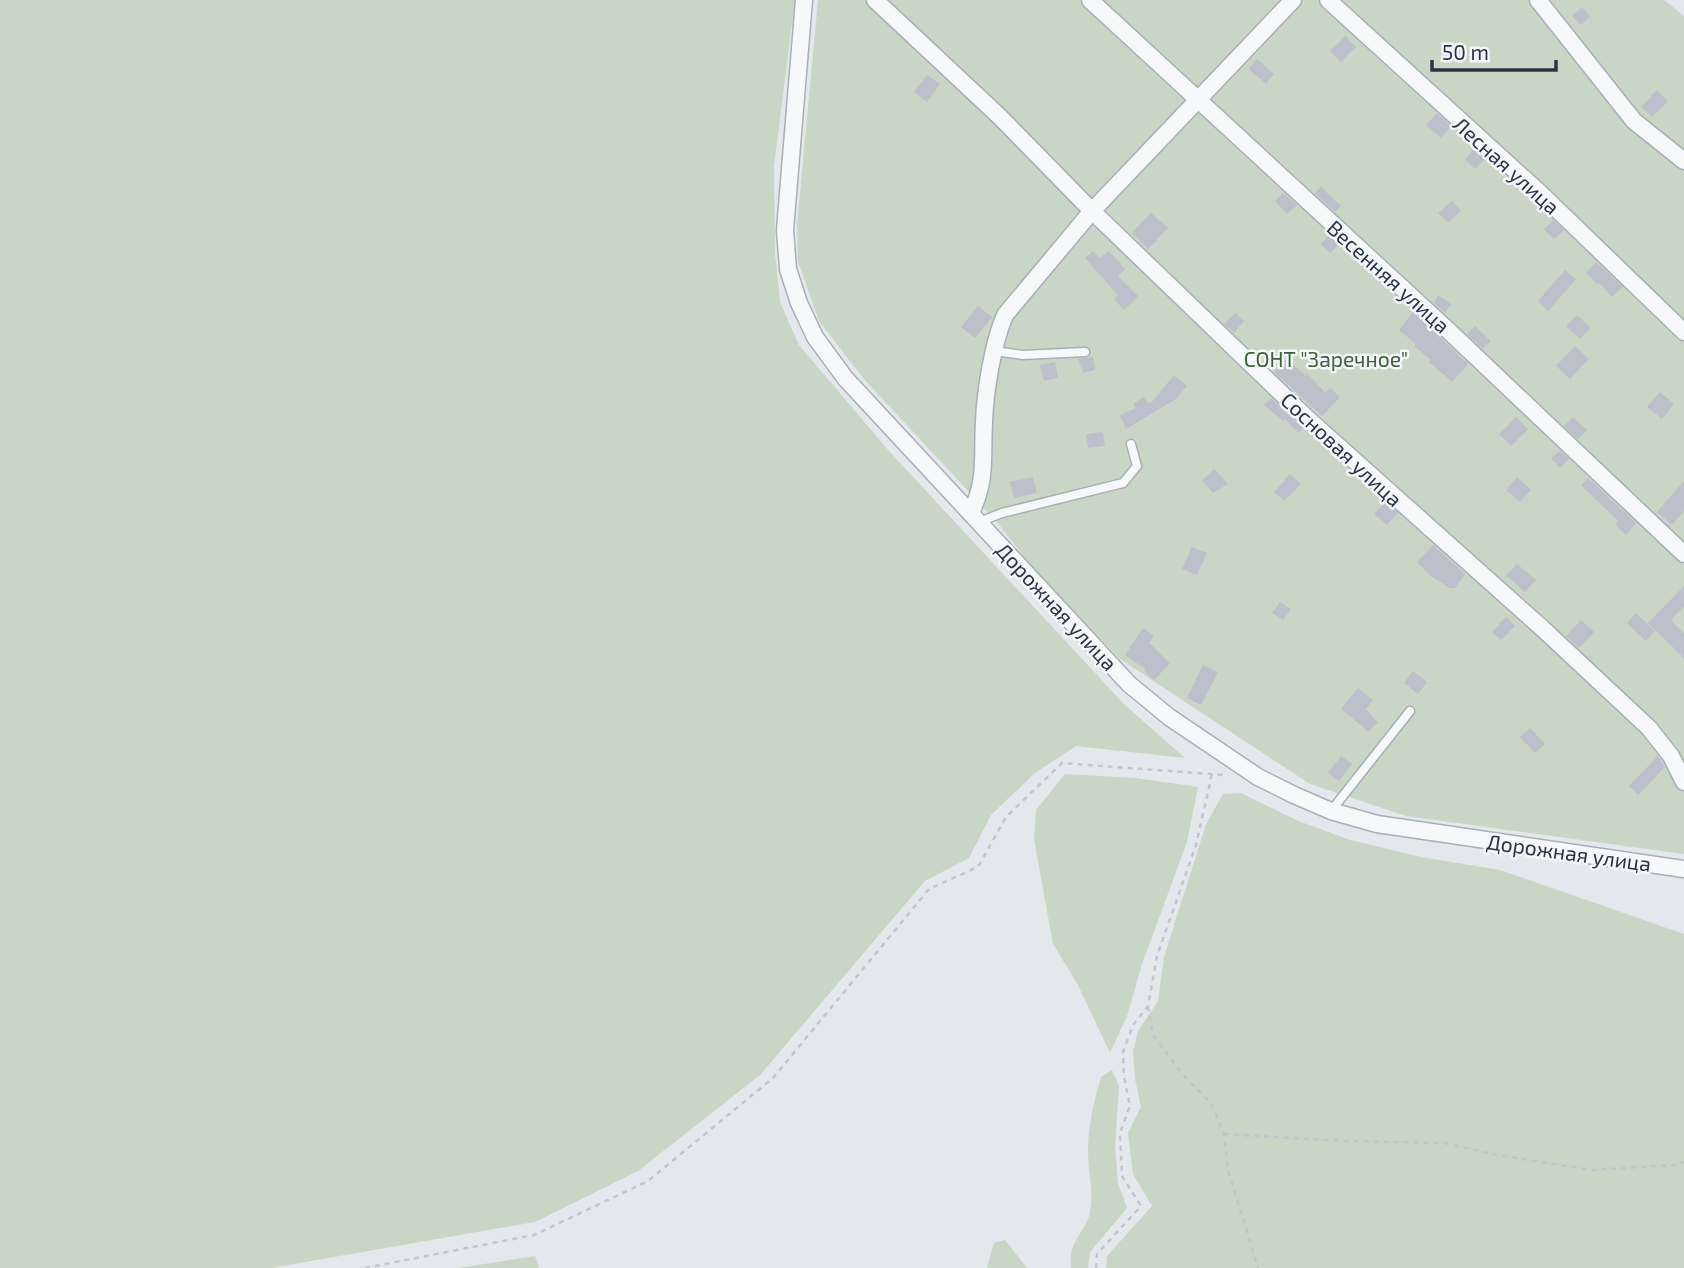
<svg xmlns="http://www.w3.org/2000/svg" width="1684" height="1268" viewBox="0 0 1684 1268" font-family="'Exo 2',sans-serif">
	<rect width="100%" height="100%" fill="#e4e7ec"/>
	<g fill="#c9d6c5">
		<polygon points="0,0 795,0 774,166 775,254 780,302 799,345 889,451 1124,704 1185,758 1076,746 1035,773 991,815 969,858 925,881 760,1075 638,1171 535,1222 271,1268 0,1268"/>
		<polygon points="818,0 1664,0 1684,16 1684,854 1406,816 1310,784 1120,659 1039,576 996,521 863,378 819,321 798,262 797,225"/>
		<polygon points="1065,774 1136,778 1198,787 1187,842 1142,964 1127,1016 1110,1053 1077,983 1053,944 1034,839 1036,810"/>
		<polygon points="1241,793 1296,820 1350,840 1421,857 1500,870 1684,934 1684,1268 1106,1268 1107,1256 1152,1206 1133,1174 1128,1133 1141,1107 1135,1079 1133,1052 1138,1031 1158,1001 1164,957 1206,824 1223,794"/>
		<path d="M1112,1070L1119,1086L1115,1147L1118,1183L1127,1208L1090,1252L1088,1268H1071C1068,1239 1086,1233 1090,1212C1094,1192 1088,1173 1088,1152C1088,1125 1094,1102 1101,1077Z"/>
		<polygon points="1005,1240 1027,1268 987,1268 994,1243"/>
		<polygon points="535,1256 539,1268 458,1268"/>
	</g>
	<g fill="#bbc0ca">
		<polygon points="1582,7 1590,16 1581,25 1572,16"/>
		<polygon points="1345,36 1356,47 1341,62 1330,51"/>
		<polygon points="1257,59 1274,74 1266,84 1249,69"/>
		<polygon points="927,75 940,84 927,102 914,92"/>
		<polygon points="1657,90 1668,101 1652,117 1641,107"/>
		<polygon points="1437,113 1451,126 1441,138 1426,125"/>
		<polygon points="1475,148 1486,158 1475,169 1465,159"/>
		<polygon points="1321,186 1341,206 1335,212 1315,193"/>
		<polygon points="1283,193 1297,205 1287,214 1275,201"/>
		<polygon points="1452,201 1461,211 1448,223 1438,213"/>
		<polygon points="1151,213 1168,228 1148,249 1132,233"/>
		<polygon points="1553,220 1564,230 1554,239 1544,229"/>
		<polygon points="1329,235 1339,244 1330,253 1321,244"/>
		<polygon points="1093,251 1100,258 1109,251 1125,269 1118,276 1138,296 1124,310 1114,299 1118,295 1085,258"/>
		<polygon points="1596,262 1623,287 1612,297 1598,282 1597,284 1586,273"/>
		<polygon points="1565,270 1576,279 1548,311 1538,301"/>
		<polygon points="1438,295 1451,304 1445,313 1434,303"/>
		<polygon points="978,306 992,317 975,338 961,327"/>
		<polygon points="1413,312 1468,364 1452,382 1429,362 1431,360 1414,346 1416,344 1399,330"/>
		<polygon points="1235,313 1244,321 1234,333 1224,324"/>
		<polygon points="1577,315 1591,328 1580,339 1566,326"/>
		<polygon points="1475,326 1491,341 1483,349 1467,334"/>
		<polygon points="1575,346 1589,359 1570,379 1556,366"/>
		<polygon points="1093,357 1095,370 1083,373 1078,359"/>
		<polygon points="1286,359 1305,375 1307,373 1325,393 1330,388 1340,397 1322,416 1274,372"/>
		<polygon points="1055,362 1058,378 1044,381 1040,365"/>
		<polygon points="1174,375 1187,386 1176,399 1126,429 1120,415 1136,408 1133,404 1144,397 1148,403 1152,402"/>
		<polygon points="1660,392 1674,404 1662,419 1647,407"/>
		<polygon points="1271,398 1303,428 1298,433 1285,419 1283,421 1264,405"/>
		<polygon points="1516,417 1528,429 1511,446 1499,434"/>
		<polygon points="1573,417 1587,430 1578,439 1564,426"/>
		<polygon points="1103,432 1105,446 1088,448 1086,434"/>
		<polygon points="1560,451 1569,459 1560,468 1551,458"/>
		<polygon points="1214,469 1228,484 1213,493 1202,481"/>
		<polygon points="1290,474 1301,484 1284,501 1274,492"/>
		<polygon points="1033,477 1037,493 1014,498 1010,482"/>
		<polygon points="1517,477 1531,490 1520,502 1506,490"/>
		<polygon points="1588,478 1636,523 1626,535 1615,525 1618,521 1581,485"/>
		<polygon points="1684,481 1684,511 1672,525 1657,512"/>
		<polygon points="1385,502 1398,513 1387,525 1374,514"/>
		<polygon points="1433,545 1465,574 1455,588 1450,588 1432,577 1417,562"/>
		<polygon points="1192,547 1207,553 1197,575 1182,569"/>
		<polygon points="1517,564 1536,580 1525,592 1506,575"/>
		<polygon points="1684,586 1684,607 1671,620 1684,633 1684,658 1648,623"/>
		<polygon points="1280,602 1291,609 1283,620 1272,613"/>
		<polygon points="1636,613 1655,631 1646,641 1627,623"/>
		<polygon points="1506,617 1515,626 1501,640 1492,632"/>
		<polygon points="1581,620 1594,632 1579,648 1566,636"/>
		<polygon points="1143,628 1154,636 1149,643 1170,663 1154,680 1144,671 1146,669 1125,655"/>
		<polygon points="1203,665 1218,672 1201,705 1187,698"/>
		<polygon points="1413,671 1427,682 1418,694 1404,683"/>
		<polygon points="1358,688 1373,700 1366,709 1378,723 1368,731 1341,709"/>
		<polygon points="1530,728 1545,744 1535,753 1520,737"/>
		<polygon points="1341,756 1352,764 1339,781 1328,773"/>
		<polygon points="1658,756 1665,767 1638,795 1629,786"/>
	</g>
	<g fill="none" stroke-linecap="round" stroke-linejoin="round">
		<defs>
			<g id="lane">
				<polyline points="994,351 1023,355 1085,352"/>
				<polyline points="979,522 1002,513 1123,483 1137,466 1131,444"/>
				<polyline points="1331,811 1410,711"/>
			</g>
			<g id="street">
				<polyline points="804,0 785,230 788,269 799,303 815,337 845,378 1129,684 1169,717 1258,777 1294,795 1331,811 1377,824 1684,869"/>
				<polyline points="875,0 1000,117 1092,211 1308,419 1542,628 1649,728 1671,756 1684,782"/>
				<polyline points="1090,0 1452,334 1684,554"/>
				<polyline points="1328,0 1540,193 1684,332"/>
				<polyline points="1538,0 1634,121 1684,161"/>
				<path d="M971,513C987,478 982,459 984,422C985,391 993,343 1005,315L1092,211L1293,0"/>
			</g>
		</defs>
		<use href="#lane" stroke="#a9aeb7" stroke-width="11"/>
		<use href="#street" stroke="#a9aeb7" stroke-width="19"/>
		<g stroke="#c2c5cb" stroke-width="2.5" stroke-dasharray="5 5" stroke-linecap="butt">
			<polyline points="1148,1006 1153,1035 1183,1075 1211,1103 1224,1134 1228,1170 1258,1268"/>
			<polyline points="1224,1134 1346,1141 1444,1143 1498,1155 1592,1170 1674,1165 1684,1162"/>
			<polyline points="365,1268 534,1235 648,1181 773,1078 929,889 978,867 1006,817 1062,763 1223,775"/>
			<polyline points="1096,1268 1097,1254 1141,1206 1122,1176 1120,1133 1130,1106 1124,1077 1123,1052 1133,1025 1148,1006 1157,956 1196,845 1212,774"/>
		</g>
		<use href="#lane" stroke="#f7f8fa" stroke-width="8"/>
		<use href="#street" stroke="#f7f8fa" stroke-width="16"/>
	</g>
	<g text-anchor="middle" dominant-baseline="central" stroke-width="5" stroke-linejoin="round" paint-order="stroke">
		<g font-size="21" fill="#2b3445" stroke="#f4f6f9">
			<text transform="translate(1507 165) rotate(42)">Лесная улица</text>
			<text transform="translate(1389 276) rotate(42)">Весенняя улица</text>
			<text transform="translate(1342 449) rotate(43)">Сосновая улица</text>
			<text transform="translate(1057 606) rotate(47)">Дорожная улица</text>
			<text transform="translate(1569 852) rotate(8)">Дорожная улица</text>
		</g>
		<g font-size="21" fill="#3f6138" stroke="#f4f6f9">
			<text x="1326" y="358">СОНТ "Заречное"</text>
		</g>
	</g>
	<path d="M1432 60v10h124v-10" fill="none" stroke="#2b3445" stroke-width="3.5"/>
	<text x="1442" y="60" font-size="21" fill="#2b3445" stroke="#f4f6f9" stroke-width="5" paint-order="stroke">50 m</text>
</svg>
